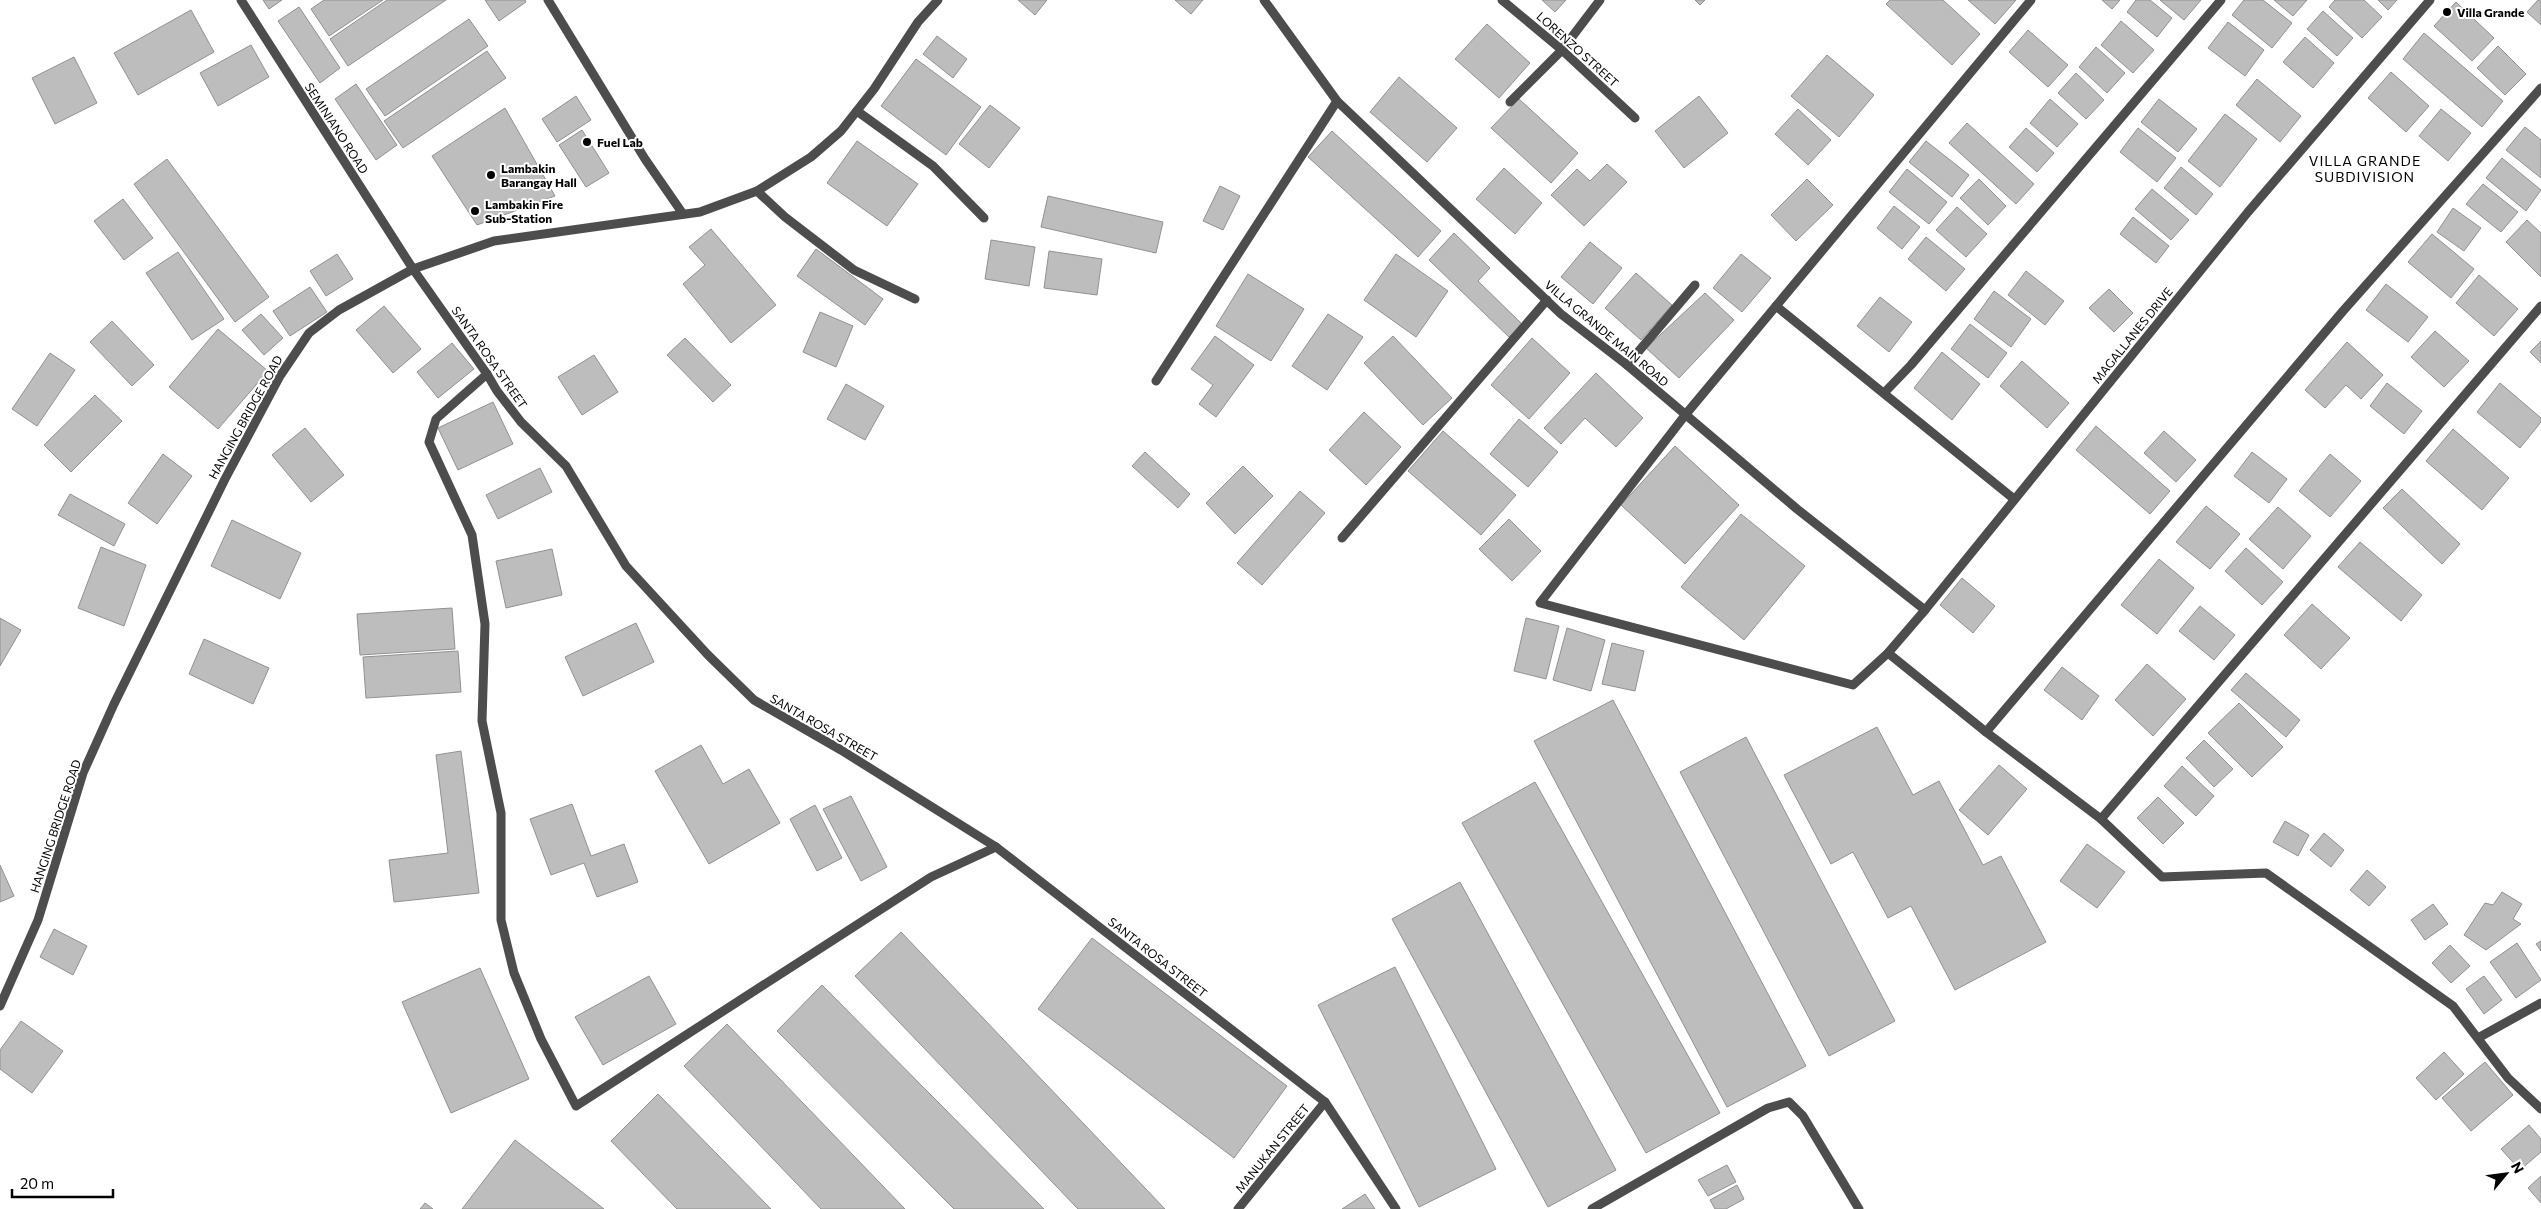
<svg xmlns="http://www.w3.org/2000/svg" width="2541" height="1209" viewBox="0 0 2541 1209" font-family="Commissioner,sans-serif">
	<rect width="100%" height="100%" fill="#fff"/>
	<g fill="#bdbdbd" stroke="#919191">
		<polygon points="263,0 282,0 269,9"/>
		<polygon points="324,0 383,0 329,36 311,9"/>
		<polygon points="387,0 446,0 348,66 330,39"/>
		<polygon points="485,0 525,0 526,2 499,21"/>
		<polygon points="1018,0 1047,0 1035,15"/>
		<polygon points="1175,0 1203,0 1191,14"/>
		<polygon points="1542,0 1566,0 1555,12"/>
		<polygon points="1695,0 1705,0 1700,5"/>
		<polygon points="1890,0 1943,0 1980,34 1952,65 1886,4"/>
		<polygon points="1968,0 2016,0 1995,24"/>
		<polygon points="2102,0 2120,0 2112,9"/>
		<polygon points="2136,0 2150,0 2172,18 2157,37 2127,12"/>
		<polygon points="2160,0 2201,0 2184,20"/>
		<polygon points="2244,0 2263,0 2292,23 2272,48 2232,15"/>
		<polygon points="2274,0 2307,0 2293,16"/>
		<polygon points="2335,0 2364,0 2382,17 2362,38 2329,7"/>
		<polygon points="2378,0 2397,0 2388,10"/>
		<polygon points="2538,0 2541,0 2541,25 2527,12"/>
		<polygon points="2456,2 2494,38 2472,61 2434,26"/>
		<polygon points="299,7 340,68 320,83 278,21"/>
		<polygon points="191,10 214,52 138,95 114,53"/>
		<polygon points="2323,11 2353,38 2337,56 2307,29"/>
		<polygon points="469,19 488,46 385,116 366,89"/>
		<polygon points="2121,21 2154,50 2133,73 2101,45"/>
		<polygon points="2228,22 2264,50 2245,76 2208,48"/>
		<polygon points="1487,24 1530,63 1499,98 1455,59"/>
		<polygon points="2028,30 2068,65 2048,87 2009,52"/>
		<polygon points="2424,33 2503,101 2482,127 2403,59"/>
		<polygon points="937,36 967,59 953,78 923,54"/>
		<polygon points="2305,37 2334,63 2313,88 2283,62"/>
		<polygon points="251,45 269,77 218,106 200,73"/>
		<polygon points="2498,46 2526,74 2505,95 2477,68"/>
		<polygon points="2096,47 2125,73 2107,93 2079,67"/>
		<polygon points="487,51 506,78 403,148 384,121"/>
		<polygon points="1827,55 1874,95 1839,137 1791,96"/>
		<polygon points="74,57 97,103 55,124 32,78"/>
		<polygon points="916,59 981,107 946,155 881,106"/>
		<polygon points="2391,72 2429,106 2406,132 2368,98"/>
		<polygon points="2076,73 2104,100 2086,119 2058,93"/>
		<polygon points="1399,77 1457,128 1427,162 1370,112"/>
		<polygon points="2257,79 2301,116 2280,142 2236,105"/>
		<polygon points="356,84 397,145 376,160 335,99"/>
		<polygon points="576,96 591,120 557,142 542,119"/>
		<polygon points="1699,96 1728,133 1684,168 1655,131"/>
		<polygon points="1519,99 1578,153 1551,183 1491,128"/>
		<polygon points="2050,99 2078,124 2057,147 2030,123"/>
		<polygon points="2159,99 2197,129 2178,152 2141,122"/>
		<polygon points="990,105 1020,128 989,168 959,144"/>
		<polygon points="505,108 555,196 477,225 432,156"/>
		<polygon points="1798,109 1831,140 1808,165 1775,134"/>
		<polygon points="2441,109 2471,133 2448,161 2419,136"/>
		<polygon points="2225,114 2257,139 2220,187 2188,161"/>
		<polygon points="1967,123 2034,184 2016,204 1949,143"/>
		<polygon points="2525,127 2541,140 2541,178 2506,150"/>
		<polygon points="2026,128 2054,153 2037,172 2009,147"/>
		<polygon points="2138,128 2176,158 2157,182 2120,152"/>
		<polygon points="582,130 609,173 586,187 559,145"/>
		<polygon points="1332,131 1441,231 1418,257 1308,157"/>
		<polygon points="857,141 918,184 887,226 827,183"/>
		<polygon points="1926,141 1969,175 1952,197 1909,162"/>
		<polygon points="2502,158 2541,190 2526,211 2486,178"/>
		<polygon points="167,159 269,297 235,322 134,184"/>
		<polygon points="1607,164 1627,182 1584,226 1551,195 1577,169 1590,181"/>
		<polygon points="2181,167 2213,194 2196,215 2164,188"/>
		<polygon points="1504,168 1542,203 1515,234 1476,199"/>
		<polygon points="1907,169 1947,202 1929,224 1889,192"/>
		<polygon points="1807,179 1833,205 1796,241 1771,215"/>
		<polygon points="1979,179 2006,206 1988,225 1960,198"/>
		<polygon points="2483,184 2518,212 2501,232 2466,204"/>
		<polygon points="1220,186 1240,196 1223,230 1203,221"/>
		<polygon points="2152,189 2189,220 2171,240 2135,209"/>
		<polygon points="1048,196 1163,222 1156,253 1041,227"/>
		<polygon points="123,199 153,238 124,260 94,221"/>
		<polygon points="1894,206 1920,227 1902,249 1877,228"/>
		<polygon points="1957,207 1987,234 1966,257 1936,230"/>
		<polygon points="2453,208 2481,228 2464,251 2437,232"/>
		<polygon points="2133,217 2169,246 2156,263 2120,234"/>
		<polygon points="2527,220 2541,233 2541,277 2506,242"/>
		<polygon points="711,229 776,305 731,343 683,284 705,265 689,247"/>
		<polygon points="1454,233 1490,268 1478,281 1522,324 1509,337 1429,260"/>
		<polygon points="2432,234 2474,269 2451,298 2408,262"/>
		<polygon points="1926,237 1965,269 1946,291 1908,259"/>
		<polygon points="991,240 1035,247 1029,286 985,279"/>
		<polygon points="1590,242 1622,268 1593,304 1561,277"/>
		<polygon points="816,249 883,299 865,325 797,276"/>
		<polygon points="1049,251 1102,259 1097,295 1044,288"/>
		<polygon points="178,252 224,319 192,340 146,273"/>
		<polygon points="337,254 353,279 326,296 310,271"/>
		<polygon points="1396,254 1448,291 1416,337 1364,300"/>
		<polygon points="1741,254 1771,278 1742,312 1713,288"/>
		<polygon points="2026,271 2064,301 2045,325 2008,295"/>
		<polygon points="1636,273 1672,305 1641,340 1605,308"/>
		<polygon points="1248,274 1304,309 1271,361 1216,326"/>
		<polygon points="2479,275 2518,309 2494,336 2456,303"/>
		<polygon points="2386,284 2428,317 2408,342 2366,310"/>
		<polygon points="310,287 327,312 290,336 273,311"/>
		<polygon points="2109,289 2133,313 2114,332 2089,308"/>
		<polygon points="1994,291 2031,319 2011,347 1974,319"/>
		<polygon points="1705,293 1734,320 1679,378 1646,348"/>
		<polygon points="1880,297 1912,322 1889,352 1857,326"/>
		<polygon points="384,306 421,349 393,373 356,330"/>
		<polygon points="820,312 853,326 836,367 803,352"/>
		<polygon points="261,314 283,338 264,355 242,330"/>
		<polygon points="1328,314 1363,337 1327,390 1292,366"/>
		<polygon points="112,321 154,365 132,386 90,342"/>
		<polygon points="1970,324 2007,353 1988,378 1951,349"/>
		<polygon points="218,329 268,371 218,429 169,387"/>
		<polygon points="2435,331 2469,361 2444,387 2411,357"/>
		<polygon points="1215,336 1254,365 1216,417 1199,404 1213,385 1191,369"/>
		<polygon points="1393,336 1452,398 1423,425 1364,363"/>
		<polygon points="685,338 731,385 713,402 667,355"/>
		<polygon points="1532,338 1570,373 1529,419 1491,385"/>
		<polygon points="2541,341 2541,363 2530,352"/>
		<polygon points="2347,342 2383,375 2361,399 2346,385 2325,408 2305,390"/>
		<polygon points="452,343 474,369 438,398 417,372"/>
		<polygon points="1942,352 1980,384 1952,420 1914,388"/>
		<polygon points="50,353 75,370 37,426 12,409"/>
		<polygon points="594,355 618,392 582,415 558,377"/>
		<polygon points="2022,361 2069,403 2047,428 2000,386"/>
		<polygon points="1596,373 1643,418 1616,447 1585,418 1561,444 1544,428"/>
		<polygon points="2387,383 2422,411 2404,434 2370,406"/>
		<polygon points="2500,383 2541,418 2541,422 2520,448 2477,412"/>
		<polygon points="846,384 884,406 865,440 827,419"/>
		<polygon points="95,395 122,421 71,472 44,445"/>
		<polygon points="493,402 513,444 458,470 438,428"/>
		<polygon points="1364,412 1401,447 1366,485 1329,450"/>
		<polygon points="1519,419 1558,452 1528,487 1490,454"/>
		<polygon points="2096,426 2170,491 2150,514 2076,450"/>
		<polygon points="305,428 344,475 311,502 272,455"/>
		<polygon points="2453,429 2509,478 2482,510 2426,461"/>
		<polygon points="1443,431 1516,495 1481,535 1408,471"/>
		<polygon points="2164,431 2196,460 2176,482 2144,453"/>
		<polygon points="1675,446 1739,505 1685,564 1621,505"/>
		<polygon points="1145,452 1190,494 1178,508 1132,466"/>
		<polygon points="2252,452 2287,479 2269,503 2234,476"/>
		<polygon points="163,454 192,476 157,524 128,503"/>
		<polygon points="2330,454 2361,481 2330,517 2299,491"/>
		<polygon points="1243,466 1273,496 1235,534 1206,503"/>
		<polygon points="540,468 552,492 498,519 486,495"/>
		<polygon points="2402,489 2460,544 2442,564 2383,508"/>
		<polygon points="1300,491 1325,513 1262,585 1237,563"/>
		<polygon points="70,494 125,524 114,546 58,515"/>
		<polygon points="2206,506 2240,534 2210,569 2176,542"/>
		<polygon points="2278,507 2311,536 2283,569 2249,539"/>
		<polygon points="1741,514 1805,566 1744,640 1681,587"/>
		<polygon points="1509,519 1541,551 1512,581 1479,549"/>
		<polygon points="232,520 301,553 280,599 211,566"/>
		<polygon points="2360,542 2422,595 2401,621 2338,567"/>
		<polygon points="101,547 146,565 124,626 78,608"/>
		<polygon points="2246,548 2283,582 2262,605 2225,571"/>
		<polygon points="552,549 562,595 506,608 496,561"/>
		<polygon points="2159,559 2194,588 2157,634 2121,605"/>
		<polygon points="1962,578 1995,606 1973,633 1940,605"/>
		<polygon points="2312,604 2350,638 2321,669 2284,635"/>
		<polygon points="2200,606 2235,635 2214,660 2179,631"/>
		<polygon points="452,608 455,649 360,655 357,614"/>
		<polygon points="0,618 21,630 0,666"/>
		<polygon points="1526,618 1559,626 1546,679 1514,671"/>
		<polygon points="636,623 654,662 583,696 565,657"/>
		<polygon points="1567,628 1605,640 1591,691 1553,680"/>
		<polygon points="204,639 269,668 253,704 189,674"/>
		<polygon points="1612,643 1644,651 1635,691 1602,684"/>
		<polygon points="458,651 461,692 366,698 363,657"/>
		<polygon points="2147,664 2186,699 2153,736 2115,700"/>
		<polygon points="2062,667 2099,696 2082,720 2044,690"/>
		<polygon points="2246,673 2300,720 2286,737 2231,690"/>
		<polygon points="1613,700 1806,1066 1727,1107 1534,741"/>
		<polygon points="2239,703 2283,747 2252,777 2208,733"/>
		<polygon points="1877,727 1913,795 1939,781 1983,865 2001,856 2046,942 1955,990 1911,906 1888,918 1853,852 1831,864 1784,775"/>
		<polygon points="1746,737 1895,1021 1829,1056 1680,772"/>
		<polygon points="2204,740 2233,769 2214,787 2186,758"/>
		<polygon points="701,745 723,784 749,769 780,823 709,864 655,771"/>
		<polygon points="461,751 479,893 394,902 389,860 448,853 436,755"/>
		<polygon points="1999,765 2027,789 1988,835 1959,810"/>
		<polygon points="2182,766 2214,796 2196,816 2164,786"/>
		<polygon points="1535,782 1720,1113 1646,1153 1462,823"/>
		<polygon points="851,796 887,867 861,881 823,809"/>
		<polygon points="2158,797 2184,823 2163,844 2137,818"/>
		<polygon points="572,804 591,856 624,844 638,882 597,897 584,863 551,875 530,819"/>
		<polygon points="815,805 842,858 817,871 790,819"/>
		<polygon points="2285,821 2309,835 2298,856 2273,842"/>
		<polygon points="2324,833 2344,850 2331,867 2310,850"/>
		<polygon points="2087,844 2125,872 2097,908 2060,881"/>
		<polygon points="0,865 14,896 0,902"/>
		<polygon points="2367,870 2386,887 2369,906 2350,890"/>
		<polygon points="1460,882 1616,1170 1548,1207 1392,919"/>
		<polygon points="2502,892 2522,904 2513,919 2521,924 2486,950 2464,935 2485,903 2493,905"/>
		<polygon points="2433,904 2448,924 2425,940 2411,920"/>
		<polygon points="54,929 87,946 73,975 40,957"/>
		<polygon points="901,932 1165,1209 1078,1209 855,976"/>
		<polygon points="1092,938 1287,1086 1234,1158 1038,1009"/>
		<polygon points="2541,941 2541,951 2536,944"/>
		<polygon points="2517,943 2541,980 2516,998 2490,962"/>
		<polygon points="2450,945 2470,966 2451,983 2432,963"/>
		<polygon points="1395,967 1496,1169 1419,1207 1318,1005"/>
		<polygon points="480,968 529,1079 451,1113 402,1002"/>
		<polygon points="649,976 676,1024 603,1065 575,1017"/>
		<polygon points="2484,976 2502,1000 2484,1014 2466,989"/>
		<polygon points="822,985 1044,1209 954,1209 777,1031"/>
		<polygon points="21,1021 63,1051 32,1093 0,1069 0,1050"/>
		<polygon points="727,1024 905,1209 821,1209 684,1066"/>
		<polygon points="2444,1052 2464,1074 2436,1100 2416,1078"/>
		<polygon points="2485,1062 2513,1095 2471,1131 2442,1098"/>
		<polygon points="658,1094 771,1209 677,1209 611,1141"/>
		<polygon points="2529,1125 2541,1139 2541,1152 2520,1170 2501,1149"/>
		<polygon points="515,1140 604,1209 462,1209"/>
		<polygon points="1727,1165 1736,1182 1708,1196 1698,1180"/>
		<polygon points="2541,1176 2541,1203 2528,1188"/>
		<polygon points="1737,1185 1744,1199 1726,1209 1715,1209 1710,1200"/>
		<polygon points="1365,1194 1375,1209 1342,1209"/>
		<polygon points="425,1203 433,1209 420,1209"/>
	</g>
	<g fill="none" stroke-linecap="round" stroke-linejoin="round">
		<g stroke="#4d4d4d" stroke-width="9">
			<polyline points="241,0 413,269 487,374 497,391 521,422 566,466 626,566 708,655 754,700 841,750 996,847 1325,1102 1396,1209"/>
			<polyline points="548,0 645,159 683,214"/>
			<polyline points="1264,0 1337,101 1561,314 1627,365 1797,509 1925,610"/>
			<polyline points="1502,0 1562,50 1635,118"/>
			<polyline points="2031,0 1686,414 1540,603 1853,685 1888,653 1925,610 2248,212 2430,0"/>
			<polyline points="1510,102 1562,50 1600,0"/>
			<polyline points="857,111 933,166 984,218"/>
			<polyline points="757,191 785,217 854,270 915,299"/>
			<polyline points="1776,306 2014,499"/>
			<polyline points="1627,365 1695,285"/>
			<polyline points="487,374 436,419 429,442 472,535 485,624 482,721 501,813 501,920 514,973 541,1039 576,1106 931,877 996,847"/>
			<polyline points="1156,381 1337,101"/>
			<polyline points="1884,393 1911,365 2221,0"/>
			<polyline points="1342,538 1547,300"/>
			<polyline points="1888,653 1986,732 2101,819 2162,877 2266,873 2453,1006 2508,1078 2541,1109"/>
			<polyline points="1986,732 2343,311 2541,88"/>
			<polyline points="2101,819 2541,306"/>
			<polyline points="0,1006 38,920 83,773 114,704 225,479 280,376 309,333 339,310 413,269 494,241 700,212 757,191 811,157 841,131 874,89 918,22 938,0"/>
			<polyline points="2478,1038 2541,1003"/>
			<polyline points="1238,1209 1325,1102"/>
			<polyline points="1592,1209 1768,1108 1789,1102 1803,1116 1859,1209"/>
		</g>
	</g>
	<g fill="#000" stroke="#fff" stroke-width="2">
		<circle cx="2447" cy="12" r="5"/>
		<circle cx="587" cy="142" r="5"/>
		<circle cx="491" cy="175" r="5"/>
		<circle cx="475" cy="211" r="5"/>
	</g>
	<g text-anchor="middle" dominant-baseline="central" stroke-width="4" stroke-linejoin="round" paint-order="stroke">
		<g font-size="12" font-weight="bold" fill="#000" stroke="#fff" text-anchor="start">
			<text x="2457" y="12">Villa Grande</text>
			<text x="597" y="142">Fuel Lab</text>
			<text x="501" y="168">Lambakin<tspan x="501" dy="14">Barangay Hall</tspan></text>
			<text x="485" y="204">Lambakin Fire<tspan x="485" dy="14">Sub-Station</tspan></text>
		</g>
		<g font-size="12" fill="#000" stroke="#fff">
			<text transform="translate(1578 49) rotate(42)">LORENZO STREET</text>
			<text transform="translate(337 128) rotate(57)">SEMINIANO ROAD</text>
			<text transform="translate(1607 333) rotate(40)">VILLA GRANDE MAIN ROAD</text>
			<text transform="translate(2132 335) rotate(-51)">MAGALLANES DRIVE</text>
			<text transform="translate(490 357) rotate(55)">SANTA ROSA STREET</text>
			<text transform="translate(245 417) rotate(-61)">HANGING BRIDGE ROAD</text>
			<text transform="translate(824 727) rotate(30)">SANTA ROSA STREET</text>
			<text transform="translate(55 826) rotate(-72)">HANGING BRIDGE ROAD</text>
			<text transform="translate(1158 957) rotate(38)">SANTA ROSA STREET</text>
			<text transform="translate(1272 1148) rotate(-51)">MANUKAN STREET</text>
		</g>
		<g font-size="14" letter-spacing="1" fill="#000" stroke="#fff">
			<text x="2365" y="160">VILLA GRANDE<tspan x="2365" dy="16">SUBDIVISION</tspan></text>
		</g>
	</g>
	<g transform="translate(2506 1174) rotate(61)" stroke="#ffffff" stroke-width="4" paint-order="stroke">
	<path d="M0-4L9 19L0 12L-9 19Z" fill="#000000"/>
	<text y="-8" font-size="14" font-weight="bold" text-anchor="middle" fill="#000000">N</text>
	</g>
	<path d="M12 1189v8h101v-8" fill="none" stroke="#000000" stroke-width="2.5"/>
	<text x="20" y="1189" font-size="15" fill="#000000" stroke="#ffffff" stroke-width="4" paint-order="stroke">20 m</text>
</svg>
